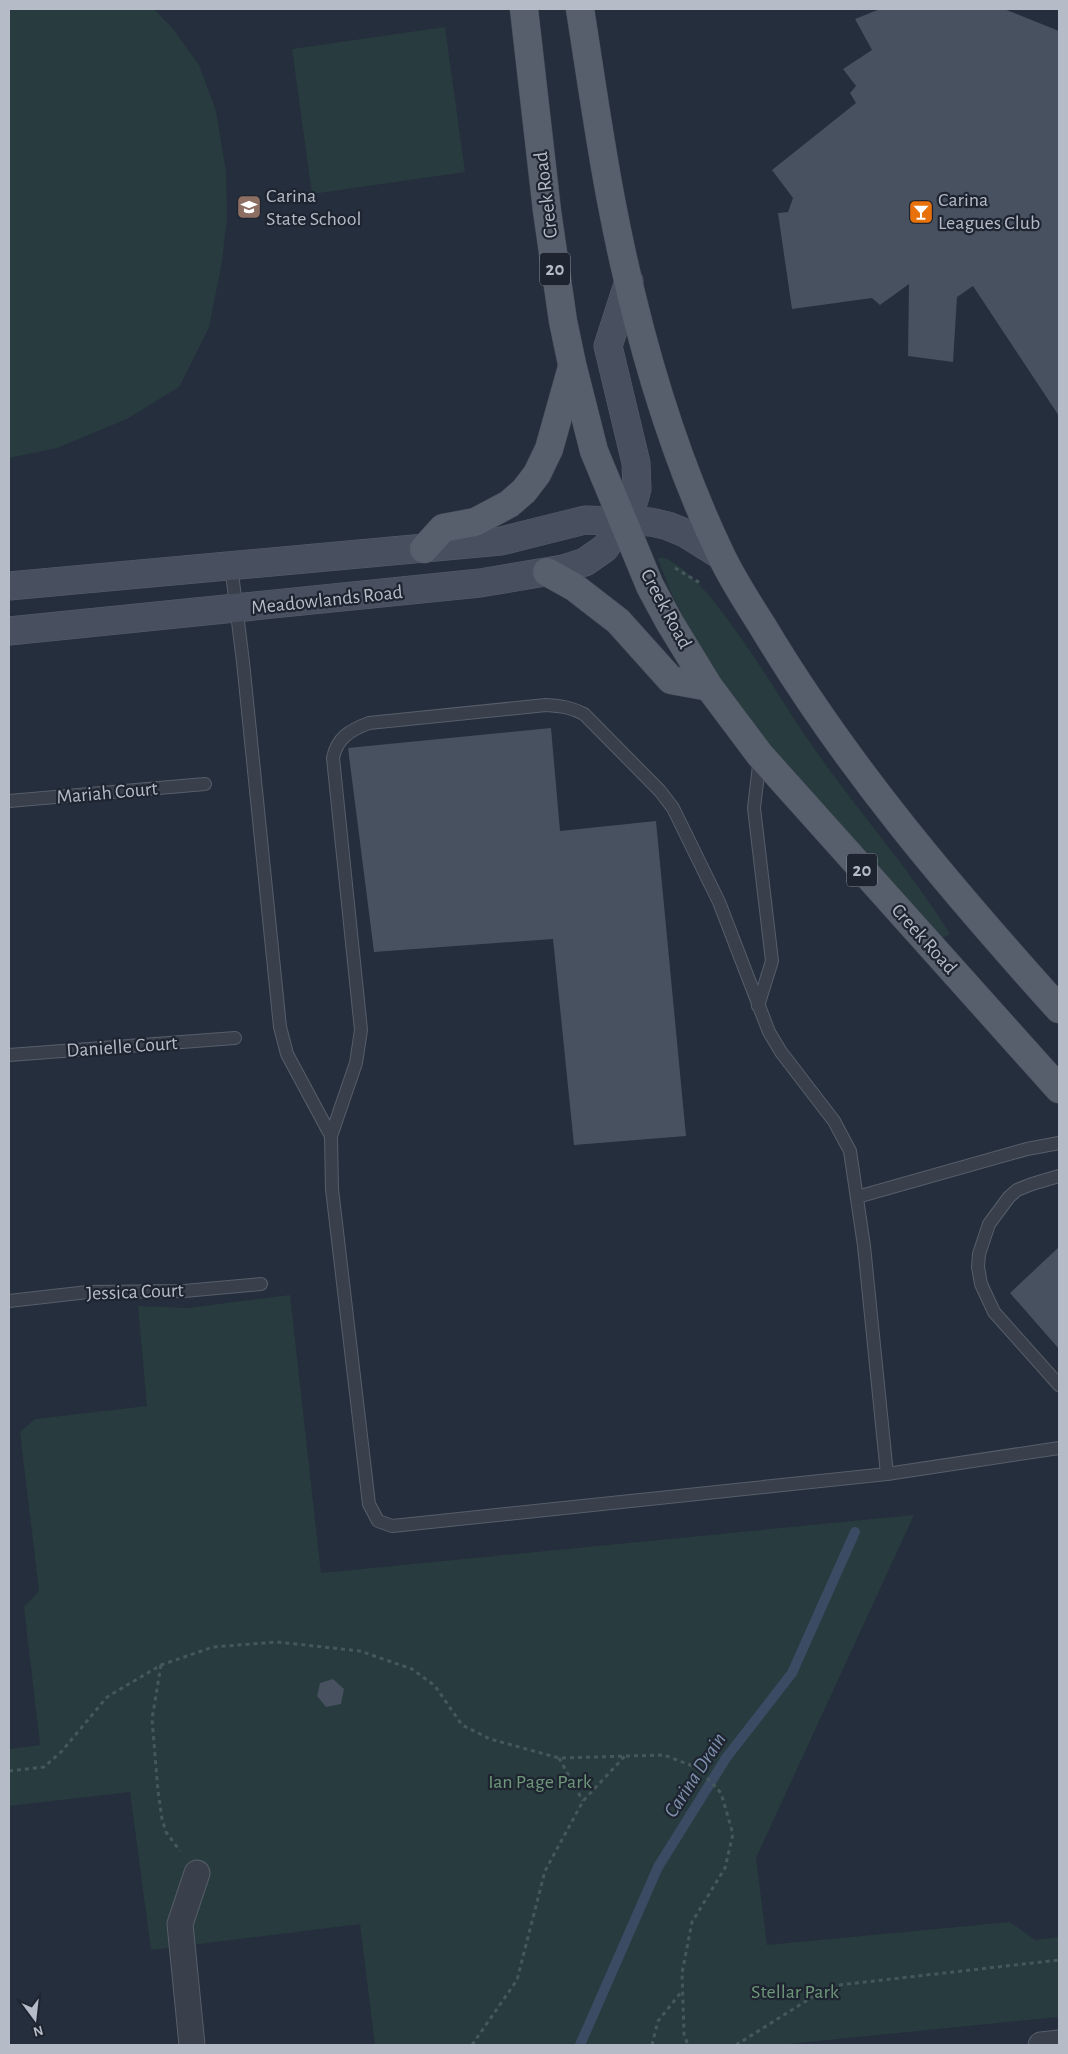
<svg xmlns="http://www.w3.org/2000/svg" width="1068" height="2054" viewBox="0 0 1068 2054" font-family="'Alegreya Sans',sans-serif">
	<rect width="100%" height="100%" fill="#252e3c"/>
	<g fill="#283b3e">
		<polygon points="9,9 154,9 173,29 199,65 216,111 226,171 227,217 222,262 209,327 179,387 127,419 57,448 9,458"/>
		<polygon points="445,27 465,172 312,194 292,49"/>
		<path d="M662,557C708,571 779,699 809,741C854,807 908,866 950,934L938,940L785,767L735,705L687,624L670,590L658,559Z"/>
		<polygon points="290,1295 321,1573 914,1515 756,1858 767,1945 1010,1922 1035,1940 1059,1937 1059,2017 778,2045 375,2045 360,1924 151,1950 130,1792 9,1806 9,1749 40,1745 24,1607 39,1591 20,1432 35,1419 147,1406 138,1306 188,1308"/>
	</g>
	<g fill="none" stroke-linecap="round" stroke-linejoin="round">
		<polyline stroke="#3c4b64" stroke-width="10" points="580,2045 658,1867 726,1758 792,1673 855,1532"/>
	</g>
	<g fill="#475160">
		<polygon points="880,9 1004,9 1059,31 1059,416 973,286 957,297 953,362 908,356 909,284 880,305 872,298 792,309 778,213 788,212 793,198 772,170 856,103 850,93 856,86 843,69 872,50 855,19"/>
		<polygon points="551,728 560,831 656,821 686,1136 574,1145 553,939 374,952 348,748"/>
		<polygon points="1059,1247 1059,1349 1010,1293"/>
		<polygon points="333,1679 344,1689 341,1704 326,1707 317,1696 320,1683"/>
	</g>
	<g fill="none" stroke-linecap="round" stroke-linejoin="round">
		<defs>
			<g id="lane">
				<path d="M231,565L243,662L280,1027L287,1054L331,1136L332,1189L369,1504L378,1521L392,1526L402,1525L887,1474L864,1246L850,1151L834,1121L781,1052L769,1032L719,902L673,808L660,791L584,714C571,707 560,706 546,705L369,723C350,730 337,738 333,758L361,1030L356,1063L331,1136"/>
				<polyline points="9,801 205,784"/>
				<polyline points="758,1006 772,961 754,808 760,757"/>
				<polyline points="9,1055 235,1038"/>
				<polyline points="1059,1176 1032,1184 1017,1190 1009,1197 989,1224 979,1254 978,1267 981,1284 994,1312 1059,1385"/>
				<polyline points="857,1197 1027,1149 1059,1143"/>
				<polyline points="9,1301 88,1292 184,1291 261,1284"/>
				<polyline points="887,1474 1059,1448"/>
			</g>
			<g id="street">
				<polyline points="192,2045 180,1924 197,1873"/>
				<polyline points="1041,2045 1059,2043"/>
			</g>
			<g id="secondary">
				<polyline points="9,586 501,541 585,520 651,522 668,526 685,533 720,555"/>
				<polyline points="9,631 480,583 563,569 585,562 605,548 624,521 634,500 637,489 636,463 608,346 629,281"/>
			</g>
			<g id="primary">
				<polyline points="524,9 547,211 563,321 572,364 594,451 650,586 670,623 709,687 760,755 1059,1089"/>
				<path d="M580,9C590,72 599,137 611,200C634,321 667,442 720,553C732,579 748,603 763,627C846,766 951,889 1059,1009"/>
				<polyline points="424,549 443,528 475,522 509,504 524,491 537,474 549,449 572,367"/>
				<polyline points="547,572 574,587 618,621 671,680 709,687"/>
			</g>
		</defs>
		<use href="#lane" stroke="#575e6a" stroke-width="14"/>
		<use href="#street" stroke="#575e6a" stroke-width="27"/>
		<use href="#secondary" stroke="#575e6a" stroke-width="29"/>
		<use href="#primary" stroke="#424955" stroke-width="29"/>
		<g stroke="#47585c" stroke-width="3" stroke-dasharray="4 4" stroke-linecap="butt">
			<polyline points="675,568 700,583"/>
			<polyline points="161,1665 152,1719 158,1791 162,1819 166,1832 180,1851"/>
			<polyline points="559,1758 583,1801"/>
			<polyline points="9,1771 44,1767 62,1751 107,1697 161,1665 213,1647 277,1642 360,1651 412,1669 435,1686 462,1725 490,1739 559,1758 664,1755 698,1768 721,1793 733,1834 725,1868 692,1922 682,1973 684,2034 688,2045"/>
			<polyline points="472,2045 517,1980 545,1871 583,1801 625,1756"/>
			<polyline points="652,2045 658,2021 682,1991"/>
			<polyline points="736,2045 830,1986 1059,1960"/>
		</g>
		<use href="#lane" stroke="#39404c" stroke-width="12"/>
		<use href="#street" stroke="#39404c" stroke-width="25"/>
		<use href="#secondary" stroke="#484f5f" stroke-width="28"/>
		<use href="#primary" stroke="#575f6c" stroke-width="28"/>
	</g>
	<defs>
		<symbol id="school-square" viewBox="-11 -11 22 22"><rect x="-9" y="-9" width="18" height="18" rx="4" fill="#8d6e63" stroke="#1e2531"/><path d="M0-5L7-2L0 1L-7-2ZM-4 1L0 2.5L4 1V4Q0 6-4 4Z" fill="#fff"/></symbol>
		<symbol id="bar-square" viewBox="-11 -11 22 22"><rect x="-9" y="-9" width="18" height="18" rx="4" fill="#e8710a" stroke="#1e2531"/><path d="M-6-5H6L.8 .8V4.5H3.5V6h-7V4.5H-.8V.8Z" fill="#fff"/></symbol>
	</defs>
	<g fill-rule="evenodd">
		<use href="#school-square" x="235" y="193" width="28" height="28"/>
		<use href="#bar-square" x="907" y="198" width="28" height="28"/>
	</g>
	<g text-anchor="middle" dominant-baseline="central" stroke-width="4.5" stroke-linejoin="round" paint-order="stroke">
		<g fill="#1e2531" stroke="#888e9a" stroke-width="1">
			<rect x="540" y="252.5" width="30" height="33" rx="4"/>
			<rect x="847" y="853.5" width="30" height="33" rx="4"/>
		</g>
		<g font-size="19" font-weight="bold" fill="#b5bbc7">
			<text x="555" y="269">20</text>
			<text x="862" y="870">20</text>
		</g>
		<g font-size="20" fill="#b5bbc7" stroke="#1e2531">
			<text transform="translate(546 195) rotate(-97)">Creek Road</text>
			<text transform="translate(327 600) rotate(-6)">Meadowlands Road</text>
			<text transform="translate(666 609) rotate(62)">Creek Road</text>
			<text transform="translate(107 793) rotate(-5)">Mariah Court</text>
			<text transform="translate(924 939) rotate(48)">Creek Road</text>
			<text transform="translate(122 1047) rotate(-4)">Danielle Court</text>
			<text transform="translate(135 1292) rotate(-2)">Jessica Court</text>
		</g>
		<g font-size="20" fill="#b5bbc7" stroke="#1e2531" text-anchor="start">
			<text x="266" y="196">Carina<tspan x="266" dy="23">State School</tspan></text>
			<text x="938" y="200">Carina<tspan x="938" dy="23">Leagues Club</tspan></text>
		</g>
		<g font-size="20" fill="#6e9779" stroke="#1e2531">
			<text x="540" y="1782">Ian Page Park</text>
			<text x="795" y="1992">Stellar Park</text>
		</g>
		<g font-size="21" font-style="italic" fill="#7f90ad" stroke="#1e2531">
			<text transform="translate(695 1775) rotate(-57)">Carina Drain</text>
		</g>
	</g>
	<rect width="1068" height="2054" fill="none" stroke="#b5bbc7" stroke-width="20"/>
	<g transform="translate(35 2019) rotate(165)" stroke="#1e2531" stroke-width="4" paint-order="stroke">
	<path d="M0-4L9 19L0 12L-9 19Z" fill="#b5bbc7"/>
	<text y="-8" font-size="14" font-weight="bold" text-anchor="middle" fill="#b5bbc7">N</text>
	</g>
</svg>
